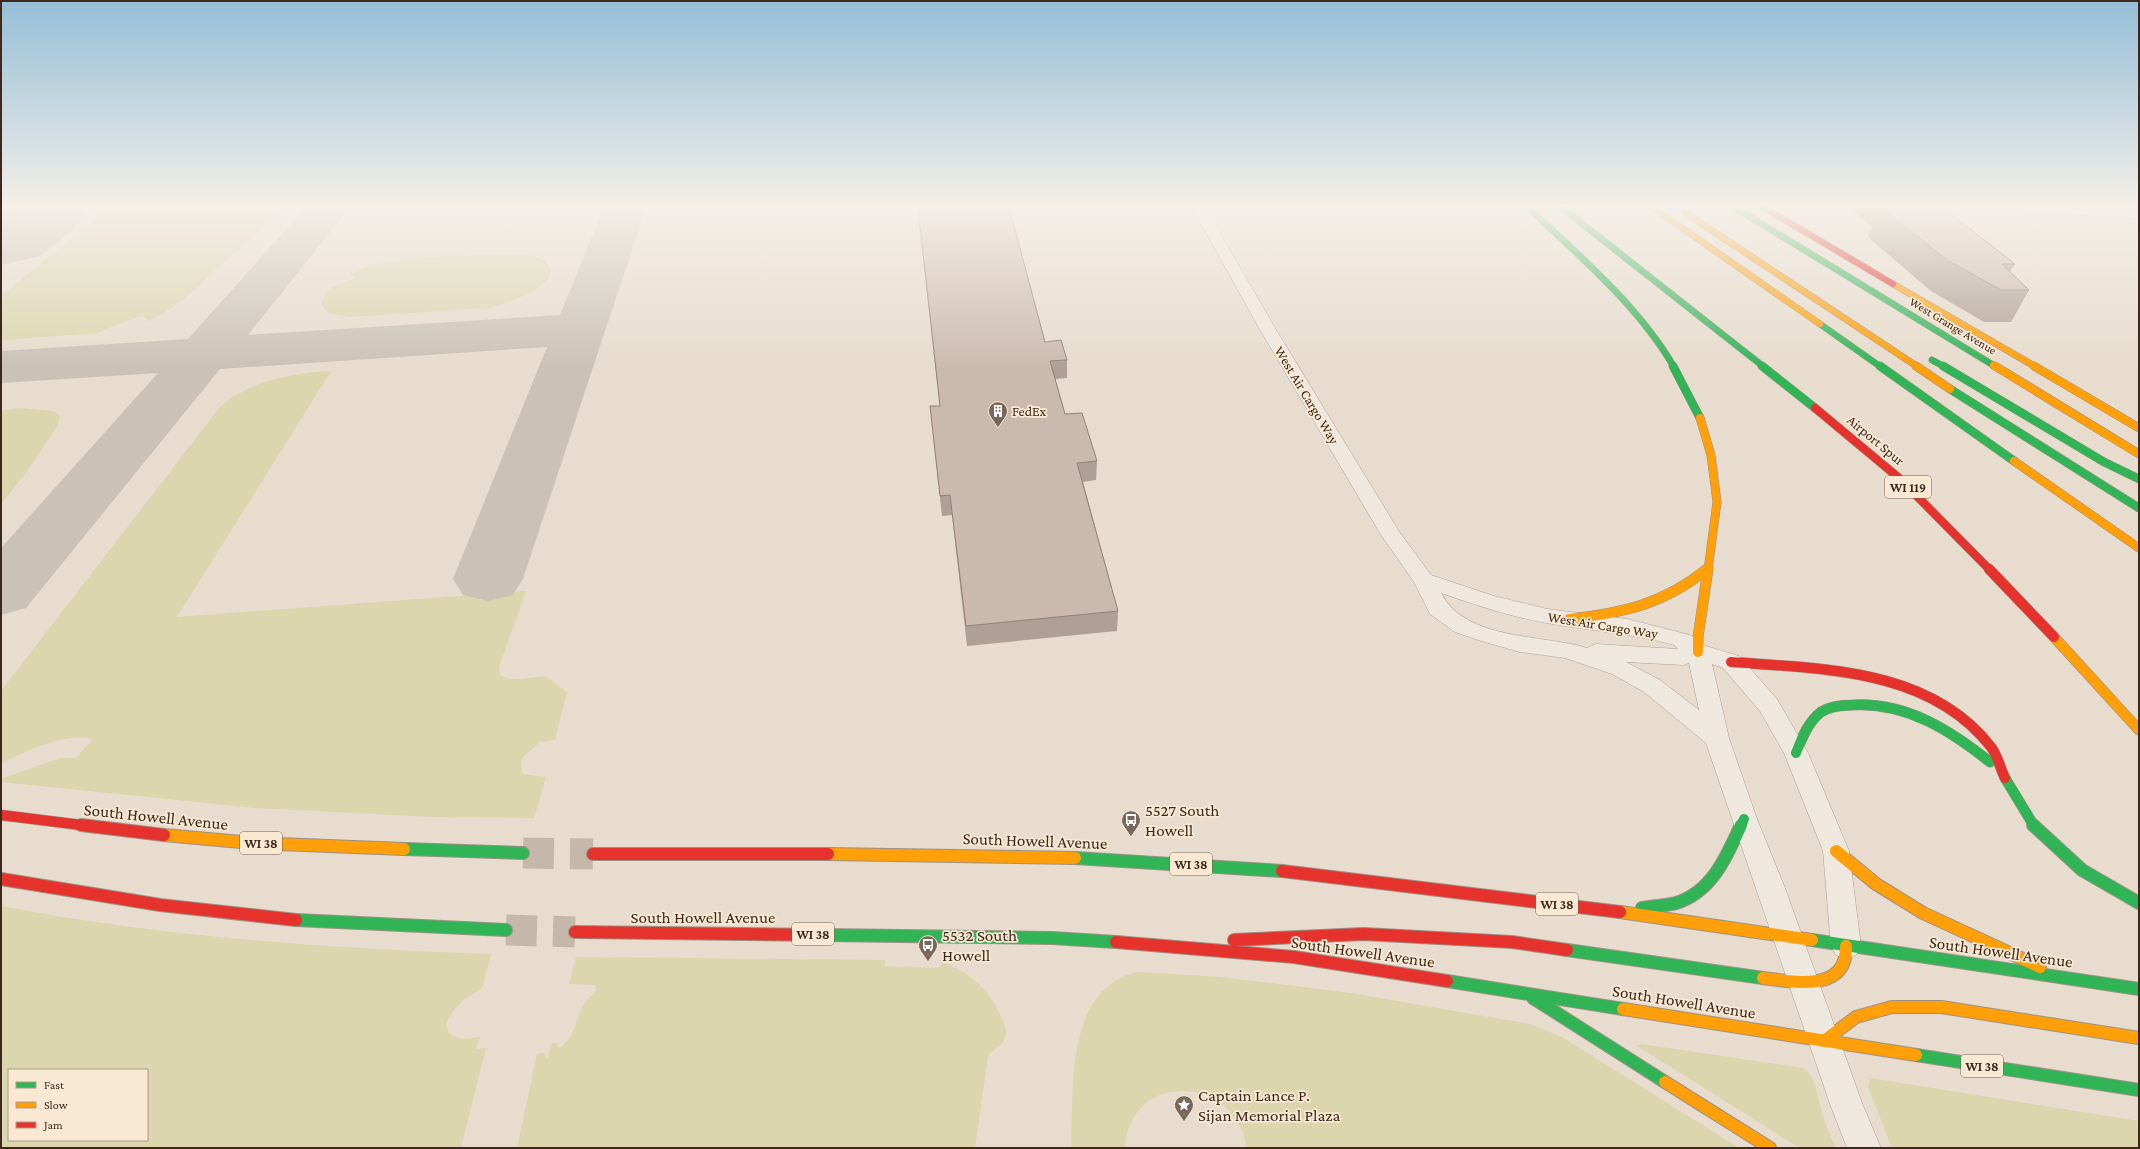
<svg xmlns="http://www.w3.org/2000/svg" width="2140" height="1149" viewBox="0 0 2140 1149" font-family="'Crimson Pro',serif">
	<rect width="100%" height="100%" fill="#e7dccd"/>
	<g fill="#dbd6ae" fill-rule="evenodd">
		<path d="M110,207H284C265,227 244,245 223,263C200,284 177,309 148,321L142,316L138,317L103,330L99,333L1,340V296Z"/>
		<path d="M512,254C526,255 547,255 551,271L548,279L533,292L507,303L490,308L351,317L330,314L321,305L327,290L356,278L349,273C400,254 458,257 512,254Z"/>
		<path d="M331,371L177,617L526,591L499,667L500,675C512,683 531,677 545,676L567,692L555,740L540,742L521,759L522,774L546,777L534,818L434,817L255,808L1,782V779L60,758H76L91,741L90,738C59,734 28,751 1,763V691L220,407C250,381 292,373 331,371Z"/>
		<polygon points="20,408 54,411 60,417 58,425 25,474 1,504 1,411"/>
		<path d="M1,906C162,937 327,948 491,954L482,988C467,998 451,1006 446,1026C451,1042 466,1039 480,1037L476,1049L486,1048L461,1148H1ZM9,1070H147V1140H9Z"/>
		<path d="M576,957L885,960L884,966L940,968L941,962C969,971 987,988 1000,1014C1003,1021 1008,1030 1005,1038C1003,1046 993,1049 988,1056L975,1148H517L537,1054L544,1053L546,1057H548L552,1043H556L559,1048C575,1039 576,1019 583,1005C587,997 598,994 596,985L569,984Z"/>
		<path d="M1139,972L1221,977L1351,993L1530,1024L1562,1037L1739,1148H1246C1245,1143 1245,1137 1243,1133C1224,1081 1146,1074 1128,1130C1126,1135 1126,1142 1125,1148H1071C1074,1090 1064,986 1139,972Z"/>
		<path d="M1641,1044L1803,1068C1817,1077 1818,1101 1823,1116C1826,1127 1831,1138 1836,1148H1800L1637,1046Z"/>
		<polygon points="1870,1078 2139,1121 2139,1148 1892,1148 1868,1087"/>
	</g>
	<g fill="none" stroke-linecap="round" stroke-linejoin="round">
		<polygon fill="#cac2b6" fill-rule="evenodd" points="306,207 350,207 248,335 560,315 604,207 646,207 523,579 513,595 488,601 463,595 453,579 547,347 220,369 26,608 1,615 1,548 158,373 1,383 1,351 188,339"/>
		<polygon fill="#cac2b6" fill-rule="evenodd" points="1,207 89,207 73,230 40,256 1,265"/>
		<g stroke="#c5b8aa" stroke-width="31" stroke-dasharray="31 16" stroke-linecap="butt">
			<polyline points="523,853 593,854"/>
			<polyline points="506,930 575,932"/>
		</g>
		<defs>
			<g id="street">
				<path d="M1192,207H1205L1275,328L1400,533L1431,575L1494,596L1547,609L1627,619L1690,635L1706,646L1739,656L1777,699L1808,753L1849,851L1861,946L1856,955L1846,959L1836,955L1831,946L1823,851L1784,753L1760,711L1723,668L1712,664L1729,738L1757,819L1785,888L1862,1103L1881,1148H1847L1830,1104L1706,743L1644,692L1612,674L1565,658L1520,652L1481,641L1455,632L1430,614L1414,582L1381,535L1259,328ZM1441,593C1476,605 1511,617 1547,623C1591,631 1631,633 1674,645L1678,649L1596,644L1587,648C1543,634 1465,641 1441,593ZM1626,662L1684,665L1689,663L1699,710L1660,680Z"/>
				<polygon points="2010,207 2074,207 2139,211 2139,219 2016,211 2011,210"/>
			</g>
			<g id="fast-far3">
				<path d="M1528,207C1579,256 1638,305 1674,367"/>
				<polyline points="1561,207 1764,367"/>
				<polyline points="1734,207 1993,365"/>
				<polyline points="1820,324 1881,367"/>
				<polyline points="1932,360 1945,367"/>
			</g>
			<g id="fast-far2">
				<polyline points="1673,366 1700,418"/>
				<polyline points="1762,366 1815,408"/>
				<polyline points="1880,366 2014,461"/>
				<polyline points="1943,366 2104,462 2139,479"/>
				<polyline points="1950,389 2139,508"/>
			</g>
			<g id="fast-far1">
				<path d="M1796,753C1802,738 1808,722 1821,712C1830,706 1843,705 1853,705C1906,702 1950,730 1990,762"/>
				<polyline points="2005,778 2034,826"/>
				<polyline points="1741,826 1744,819"/>
			</g>
			<g id="fast">
				<polyline points="2033,825 2082,870 2139,903"/>
				<polyline points="404,849 523,853"/>
				<polyline points="1075,858 1282,871"/>
				<path d="M1642,908C1653,906 1665,906 1676,903C1712,892 1727,856 1741,825"/>
				<polyline points="296,920 506,930"/>
				<polyline points="822,935 1052,938 1116,942"/>
				<polyline points="1812,940 2139,989"/>
				<polyline points="1567,950 1763,978"/>
				<polyline points="1447,981 1623,1009"/>
				<polyline points="1533,998 1665,1082"/>
				<polyline points="1916,1055 2139,1090"/>
			</g>
			<g id="slow-far3">
				<polyline points="1652,207 1820,324"/>
				<polyline points="1684,212 1918,367"/>
				<polyline points="1893,284 2036,367"/>
				<polyline points="1993,365 1997,367"/>
			</g>
			<g id="slow-far2">
				<polyline points="1916,366 1950,389"/>
				<polyline points="1995,366 2139,454"/>
				<polyline points="2034,366 2139,428"/>
				<polyline points="1700,418 1711,455 1717,502 1708,570"/>
				<polyline points="2014,461 2139,548"/>
				<polyline points="1706,570 1708,568"/>
			</g>
			<g id="slow-far1">
				<path d="M1569,619C1623,613 1664,604 1707,569"/>
				<polyline points="2054,637 2139,730"/>
				<polyline points="1698,652 1698,637 1708,569"/>
			</g>
			<g id="slow">
				<polyline points="164,835 252,843 404,849"/>
				<polyline points="1836,851 1876,884 1923,913 2040,967"/>
				<polyline points="828,854 1075,858"/>
				<polyline points="1620,912 1812,940"/>
				<path d="M1763,978C1795,982 1847,993 1846,946"/>
				<polyline points="1623,1009 1916,1055"/>
				<polyline points="1824,1041 1856,1017 1892,1007 1941,1007 2139,1038"/>
				<polyline points="1665,1082 1770,1148"/>
			</g>
			<polyline id="jam-far3" points="1763,207 1893,284"/>
			<polyline id="jam-far2" points="1815,408 1899,478 1990,570"/>
			<g id="jam-far1">
				<polyline points="1989,569 2054,637"/>
				<path d="M1731,662C1822,669 1930,668 1991,747C1998,756 2000,768 2005,778"/>
				<polyline points="1,815 89,826"/>
			</g>
			<g id="jam">
				<polyline points="81,825 164,835"/>
				<polyline points="593,854 828,854"/>
				<polyline points="1282,871 1620,912"/>
				<polyline points="1,879 160,905 296,920"/>
				<polyline points="575,932 822,935"/>
				<polyline points="1234,940 1364,934 1512,942 1567,950"/>
				<polyline points="1116,942 1294,957 1447,981"/>
			</g>
		</defs>
		<use href="#street" stroke="#aca196" stroke-width="1"/>
		<use href="#fast-far3" stroke="#9c9186" stroke-width="7"/>
		<use href="#fast-far2" stroke="#9c9186" stroke-width="9"/>
		<use href="#fast-far1" stroke="#9c9186" stroke-width="11"/>
		<use href="#fast" stroke="#9c9186" stroke-width="14"/>
		<use href="#slow-far3" stroke="#9c9186" stroke-width="7"/>
		<use href="#slow-far2" stroke="#9c9186" stroke-width="9"/>
		<use href="#slow-far1" stroke="#9c9186" stroke-width="11"/>
		<use href="#slow" stroke="#9c9186" stroke-width="14"/>
		<use href="#jam-far3" stroke="#9c9186" stroke-width="7"/>
		<use href="#jam-far2" stroke="#9c9186" stroke-width="9"/>
		<use href="#jam-far1" stroke="#9c9186" stroke-width="11"/>
		<use href="#jam" stroke="#9c9186" stroke-width="14"/>
		<use href="#street" fill="#efe8df" fill-rule="evenodd"/>
		<use href="#fast-far3" stroke="#30b455" stroke-width="6"/>
		<use href="#fast-far2" stroke="#30b455" stroke-width="8"/>
		<use href="#fast-far1" stroke="#30b455" stroke-width="10"/>
		<use href="#fast" stroke="#30b455" stroke-width="12"/>
		<use href="#slow-far3" stroke="#ff9f0a" stroke-width="6"/>
		<use href="#slow-far2" stroke="#ff9f0a" stroke-width="8"/>
		<use href="#slow-far1" stroke="#ff9f0a" stroke-width="10"/>
		<use href="#slow" stroke="#ff9f0a" stroke-width="12"/>
		<use href="#jam-far3" stroke="#e5322d" stroke-width="6"/>
		<use href="#jam-far2" stroke="#e5322d" stroke-width="8"/>
		<use href="#jam-far1" stroke="#e5322d" stroke-width="10"/>
		<use href="#jam" stroke="#e5322d" stroke-width="12"/>
	</g>
	<g fill="#af9f95">
		<polygon points="917,207 1009,207 1045,342 1067,360 1067,378 1055,379 1065,414 1097,461 1096,480 1083,482 1118,611 1117,631 967,646 952,515 942,516 930,406 940,406"/>
		<polygon points="1855,207 1942,207 2015,264 2010,272 2029,290 2011,322 1984,322 1931,291 1870,239 1870,238 1868,236 1872,227 1853,210"/>
	</g>
	<g fill="#ccb9ad" stroke="#8f8279">
		<polygon points="918,207 1009,207 1045,342 1061,340 1067,360 1050,361 1065,414 1082,413 1097,461 1077,463 1118,611 966,626 950,495 940,496 930,406 940,406"/>
		<polygon points="1882,207 1942,207 2015,264 2002,264 2029,290 2001,290 1947,260 1884,210 1885,210"/>
	</g>
	<linearGradient id="sky" x2="0" y2="1"><stop stop-color="#95bed7"/><stop offset="0.56" stop-color="#f4efe8"/><stop offset="1" stop-color="#f4efe8" stop-opacity="0"/></linearGradient>
	<rect width="2140" height="368" fill="url(#sky)"/>
	<defs>
		<symbol id="building-pin" viewBox="-11 -11 22 30"><path d="M0 17L-7.5 6A9.5 9.5 0 1 1 7.5 6Z" fill="#78675b" stroke="#f9e9d3"/><path d="M-4-6H4V6H1V3H-1V6H-4ZM-2.5-4.3h1.7v1.8h-1.7ZM.8-4.3h1.7v1.8H.8ZM-2.5-1h1.7V.8h-1.7ZM.8-1h1.7V.8H.8Z" fill="#fff"/></symbol>
		<symbol id="bus-pin" viewBox="-11 -11 22 30"><path d="M0 17L-7.5 6A9.5 9.5 0 1 1 7.5 6Z" fill="#78675b" stroke="#f9e9d3"/><path d="M-5-6H5V4H4V6H2V4H-2V6H-4V4H-5ZM-3.5-4V0h7V-4ZM-3.5 1.2v1.5H-2V1.2ZM2 1.2v1.5H3.5V1.2Z" fill="#fff"/></symbol>
		<symbol id="sight-pin" viewBox="-11 -11 22 30"><path d="M0 17L-7.5 6A9.5 9.5 0 1 1 7.5 6Z" fill="#78675b" stroke="#f9e9d3"/><path d="M0-6L1.8-2.2L6-1.7L2.9 1.2L3.7 5.4L0 3.3L-3.7 5.4L-2.9 1.2L-6-1.7L-1.8-2.2Z" fill="#fff"/></symbol>
	</defs>
	<g fill-rule="evenodd">
		<use href="#building-pin" x="987" y="400" width="22" height="30"/>
		<use href="#bus-pin" x="1120" y="809" width="22" height="30"/>
		<use href="#bus-pin" x="917" y="934" width="22" height="30"/>
		<use href="#sight-pin" x="1173" y="1094" width="22" height="30"/>
	</g>
	<g text-anchor="middle" dominant-baseline="central" stroke-width="3.5" stroke-linejoin="round" paint-order="stroke">
		<g font-size="12" fill="#3d281d" stroke="#f9e9d3">
			<text transform="translate(1953 326) rotate(31)">West Grange Avenue</text>
		</g>
		<g fill="#f9e9d3" stroke="#756254" stroke-width="1">
			<rect x="1885" y="476" width="46" height="22" rx="3"/>
			<rect x="240" y="832" width="42" height="22" rx="3"/>
			<rect x="1170" y="853" width="42" height="22" rx="3"/>
			<rect x="1536" y="893" width="42" height="22" rx="3"/>
			<rect x="792" y="923" width="42" height="22" rx="3"/>
			<rect x="1961" y="1055" width="42" height="22" rx="3"/>
		</g>
		<g font-size="13" font-weight="bold" fill="#3d281d">
			<text x="1908" y="487">WI 119</text>
			<text x="261" y="843">WI 38</text>
			<text x="1191" y="864">WI 38</text>
			<text x="1557" y="904">WI 38</text>
			<text x="813" y="934">WI 38</text>
			<text x="1982" y="1066">WI 38</text>
		</g>
		<g font-size="14" fill="#3d281d" stroke="#f9e9d3">
			<text transform="translate(1307 395) rotate(59)">West Air Cargo Way</text>
			<text transform="translate(1876 440) rotate(40)">Airport Spur</text>
			<text transform="translate(1603 625) rotate(9)">West Air Cargo Way</text>
		</g>
		<g font-size="14" fill="#3d281d" stroke="#f9e9d3" text-anchor="start">
			<text x="1012" y="411">FedEx</text>
		</g>
		<g font-size="17" fill="#3d281d" stroke="#f9e9d3" text-anchor="start">
			<text x="1145" y="810">5527 South<tspan x="1145" dy="20">Howell</tspan></text>
			<text x="942" y="935">5532 South<tspan x="942" dy="20">Howell</tspan></text>
			<text x="1198" y="1095">Captain Lance P.<tspan x="1198" dy="20">Sijan Memorial Plaza</tspan></text>
		</g>
		<g font-size="17" fill="#3d281d" stroke="#f9e9d3">
			<text transform="translate(156 817) rotate(6)">South Howell Avenue</text>
			<text transform="translate(1035 841) rotate(2)">South Howell Avenue</text>
			<text x="703" y="917">South Howell Avenue</text>
			<text transform="translate(1363 952) rotate(8)">South Howell Avenue</text>
			<text transform="translate(2001 952) rotate(8)">South Howell Avenue</text>
			<text transform="translate(1684 1002) rotate(9)">South Howell Avenue</text>
		</g>
	</g>
	<rect width="2140" height="1149" fill="none" stroke="#3d281d" stroke-width="4"/>
	<rect x="8" y="1069" width="140" height="72" fill="#f9e9d3" stroke="#ae9c8a"/>
	<rect x="16" y="1082" width="20" height="6" fill="#30b455" stroke="#ae9c8a"/>
	<text x="44" y="1089" font-size="12" fill="#3d281d">Fast</text>
	<rect x="16" y="1102" width="20" height="6" fill="#ff9f0a" stroke="#ae9c8a"/>
	<text x="44" y="1109" font-size="12" fill="#3d281d">Slow</text>
	<rect x="16" y="1122" width="20" height="6" fill="#e5322d" stroke="#ae9c8a"/>
	<text x="44" y="1129" font-size="12" fill="#3d281d">Jam</text>
</svg>
